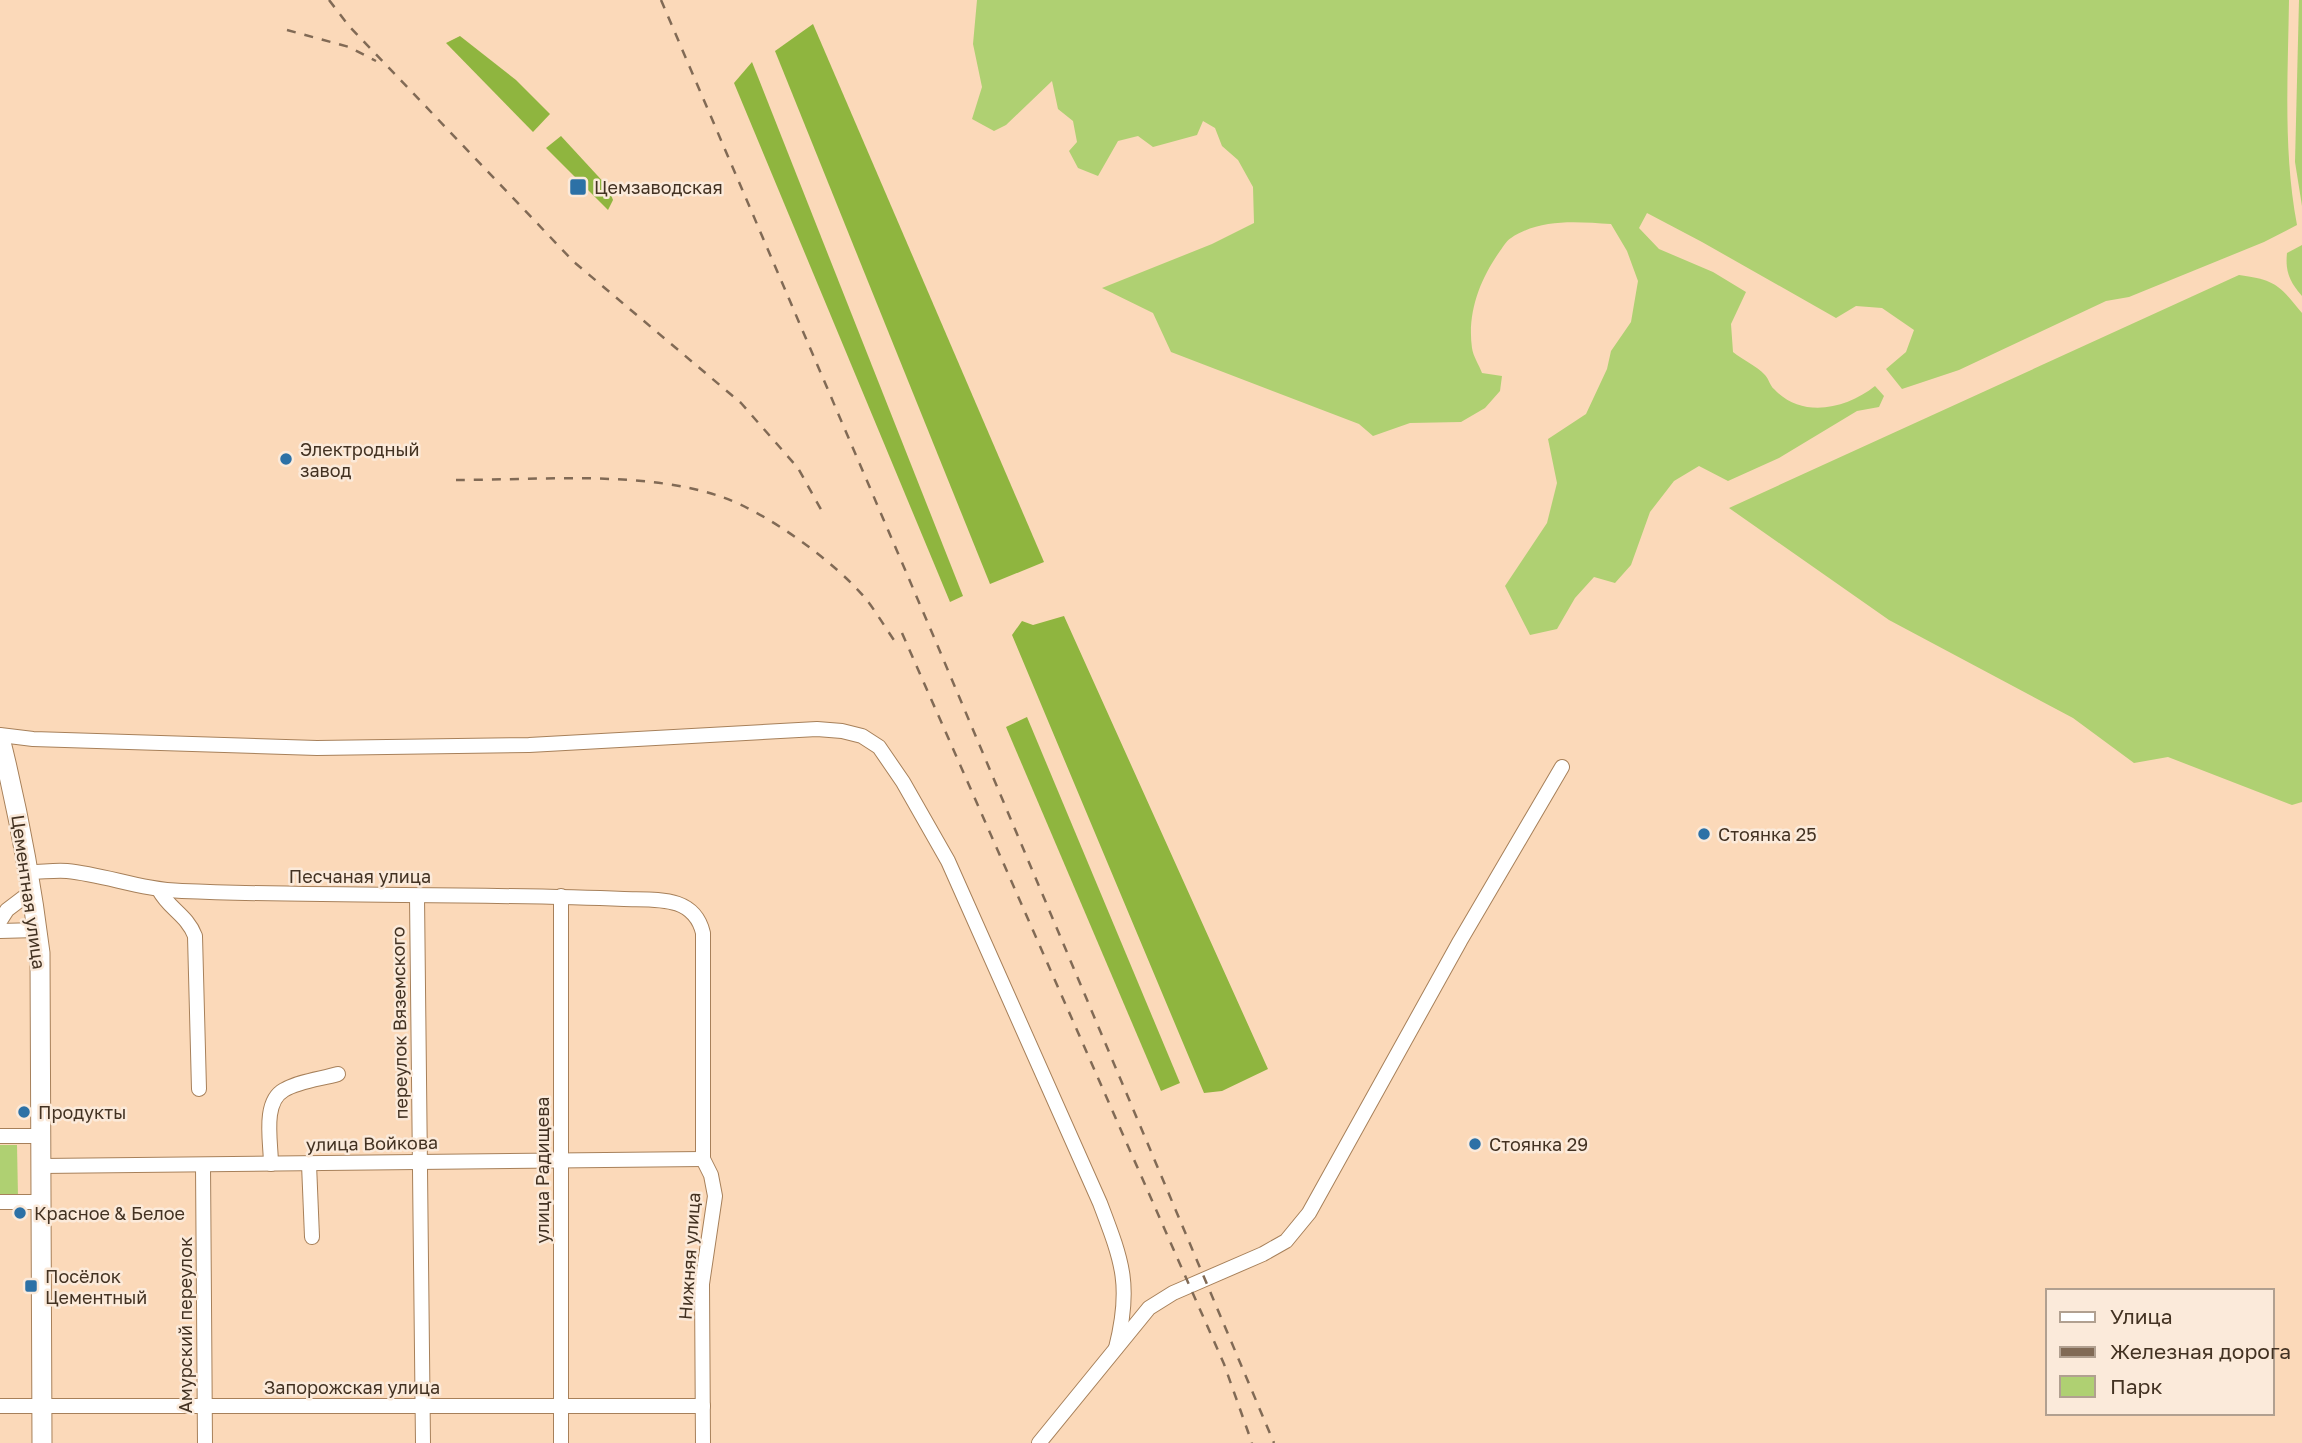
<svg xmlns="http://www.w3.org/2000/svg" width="2302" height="1443" viewBox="0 0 2302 1443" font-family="'Golos Text',sans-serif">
	<rect width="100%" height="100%" fill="#fbd9b9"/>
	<g fill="#afd072">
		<path d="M977,0H2289C2288,75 2283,151 2297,225L2264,242L2129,297L2106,301L1959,370L1902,389L1886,369L1906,352L1914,330L1882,308L1856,306L1836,318L1702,242L1647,213L1639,228L1659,249L1713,272L1746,292L1731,324L1733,352C1743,360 1757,366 1765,375C1769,379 1770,386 1774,389C1802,419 1846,409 1875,386L1884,396L1879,407L1857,411L1779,458L1728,481L1699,466L1674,481L1650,512L1631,565L1615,583L1594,577L1575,598L1557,629L1530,635L1505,586L1547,523L1557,483L1548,439L1586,414L1607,369L1611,351L1631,322L1638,281L1627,251L1611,224C1577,222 1541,218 1511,238C1506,241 1503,247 1500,251C1480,279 1467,313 1472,348C1473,356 1479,365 1482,373L1502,376L1500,391L1485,408L1461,422L1410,423L1373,436L1359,424L1171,352L1153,313L1102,288L1212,244L1254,223L1253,187L1238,160L1222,146L1215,128L1203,121L1197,135L1153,147L1138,136L1118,141L1098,176L1078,168L1069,151L1077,142L1073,121L1058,109L1052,81L1006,125L994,131L972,119L982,87L973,44Z"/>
		<polygon points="2299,0 2302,0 2302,206 2295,162"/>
		<path d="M2302,245V296C2290,282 2285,272 2287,253Z"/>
		<path d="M2239,275C2276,280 2279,285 2302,313V802L2292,805L2168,757L2134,763L2073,718L1889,620L1729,508Z"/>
		<polygon points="0,1145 17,1145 18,1197 0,1197"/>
	</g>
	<g fill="#8fb53f">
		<polygon points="813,24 1044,562 990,584 775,51"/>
		<polygon points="460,36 516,80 550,114 533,132 446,43"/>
		<polygon points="752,62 963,596 950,602 734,83"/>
		<polygon points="561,136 608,187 613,200 608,210 546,148"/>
		<polygon points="1064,616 1268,1069 1222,1091 1204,1093 1012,635 1022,621 1033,625"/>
		<polygon points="1027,717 1180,1083 1161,1091 1006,727"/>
	</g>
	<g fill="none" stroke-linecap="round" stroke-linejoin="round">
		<defs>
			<g id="minor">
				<path d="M0,735L33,739L317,748L529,745L817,729L842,731L862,736L879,747L903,782L948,861L1100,1203C1122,1261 1132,1285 1116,1348"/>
				<path d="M30,872C42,872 55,870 67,871C106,875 143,890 182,891C329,897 477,893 624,899C656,900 694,895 703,933V1159L711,1175L715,1196L702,1284L703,1443"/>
				<path d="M159,890C169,909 187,915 195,936L199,1089"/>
				<polyline points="417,896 423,1443"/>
				<polyline points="0,921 7,910 32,891"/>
				<polyline points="0,931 37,930"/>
				<polyline points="0,1136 41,1136"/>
				<path d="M271,1164C271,1143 262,1102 284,1090C299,1081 321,1079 338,1074"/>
				<polyline points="309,1164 312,1237"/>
				<polyline points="203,1165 205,1443"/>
				<polyline points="41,1166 703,1159"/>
				<polyline points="0,1202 41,1202"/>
				<polyline points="0,1406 703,1406"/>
				<polyline points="561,1443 561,896"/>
				<polyline points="1039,1443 1149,1308 1173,1293 1263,1254 1286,1241 1309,1213 1460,941 1562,767"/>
			</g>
			<path id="major" d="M0,738C18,810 31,880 40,953L42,1443"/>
		</defs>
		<use href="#minor" stroke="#a7805a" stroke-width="16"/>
		<use href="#major" stroke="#a7805a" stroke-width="21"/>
		<use href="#minor" stroke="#fff" stroke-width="14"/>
		<use href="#major" stroke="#fff" stroke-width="19"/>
		<g stroke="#816a55" stroke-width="2.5" stroke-dasharray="9 9" stroke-linecap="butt">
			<polyline points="329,0 349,26 574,262 741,403 798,468 824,515"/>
			<polyline points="661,0 936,642 1274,1443"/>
			<polyline points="287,30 349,47 376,61"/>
			<path d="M456,480C539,480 645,470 722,497C768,513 835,562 866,599C877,613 886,629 896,643"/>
			<polyline points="902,633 1224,1364 1252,1443"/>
		</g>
	</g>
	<g fill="#2c71a6" stroke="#fbeada" stroke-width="2.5">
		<rect x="569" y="178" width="18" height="18" rx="3.5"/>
		<circle cx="286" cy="459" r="7"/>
		<circle cx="1704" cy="834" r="7"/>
		<circle cx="24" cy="1112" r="7"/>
		<circle cx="1475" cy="1144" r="7"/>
		<circle cx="20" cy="1213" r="7"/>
		<rect x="24" y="1279" width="14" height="14" rx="3.5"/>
	</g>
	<g text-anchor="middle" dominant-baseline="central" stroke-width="5" stroke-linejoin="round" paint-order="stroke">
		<g font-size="18" fill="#433222" stroke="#fbeada" text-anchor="start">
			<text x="594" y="187">Цемзаводская</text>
			<text x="300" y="449">Электродный<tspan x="300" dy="21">завод</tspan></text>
			<text x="1718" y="834">Стоянка 25</text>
			<text x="38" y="1112">Продукты</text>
			<text x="1489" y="1144">Стоянка 29</text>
			<text x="34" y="1213">Красное &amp; Белое</text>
			<text x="45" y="1276">Посёлок<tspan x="45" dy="21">Цементный</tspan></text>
		</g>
		<g font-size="18" fill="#433222" stroke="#fbeada">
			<text x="360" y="876">Песчаная улица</text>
			<text transform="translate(29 892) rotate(82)">Цементная улица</text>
			<text transform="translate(399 1023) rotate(-91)">переулок Вяземского</text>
			<text transform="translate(372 1143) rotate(-1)">улица Войкова</text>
			<text transform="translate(542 1170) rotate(-90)">улица Радищева</text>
			<text transform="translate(689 1256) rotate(-86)">Нижняя улица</text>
			<text transform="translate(185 1325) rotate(-90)">Амурский переулок</text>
			<text x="352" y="1387">Запорожская улица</text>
		</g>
	</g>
	<rect x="2046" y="1289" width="228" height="126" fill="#fbeada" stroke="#b1a090" stroke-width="2"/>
	<rect x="2060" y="1312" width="35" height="10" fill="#ffffff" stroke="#b1a090" stroke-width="2"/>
	<text x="2110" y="1324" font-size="21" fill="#433222">Улица</text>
	<rect x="2060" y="1347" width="35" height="10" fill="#816a55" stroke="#b1a090" stroke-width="2"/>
	<text x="2110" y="1359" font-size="21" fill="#433222">Железная дорога</text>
	<rect x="2060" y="1376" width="35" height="21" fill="#afd072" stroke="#b1a090" stroke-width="2"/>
	<text x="2110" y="1394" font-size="21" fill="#433222">Парк</text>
</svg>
